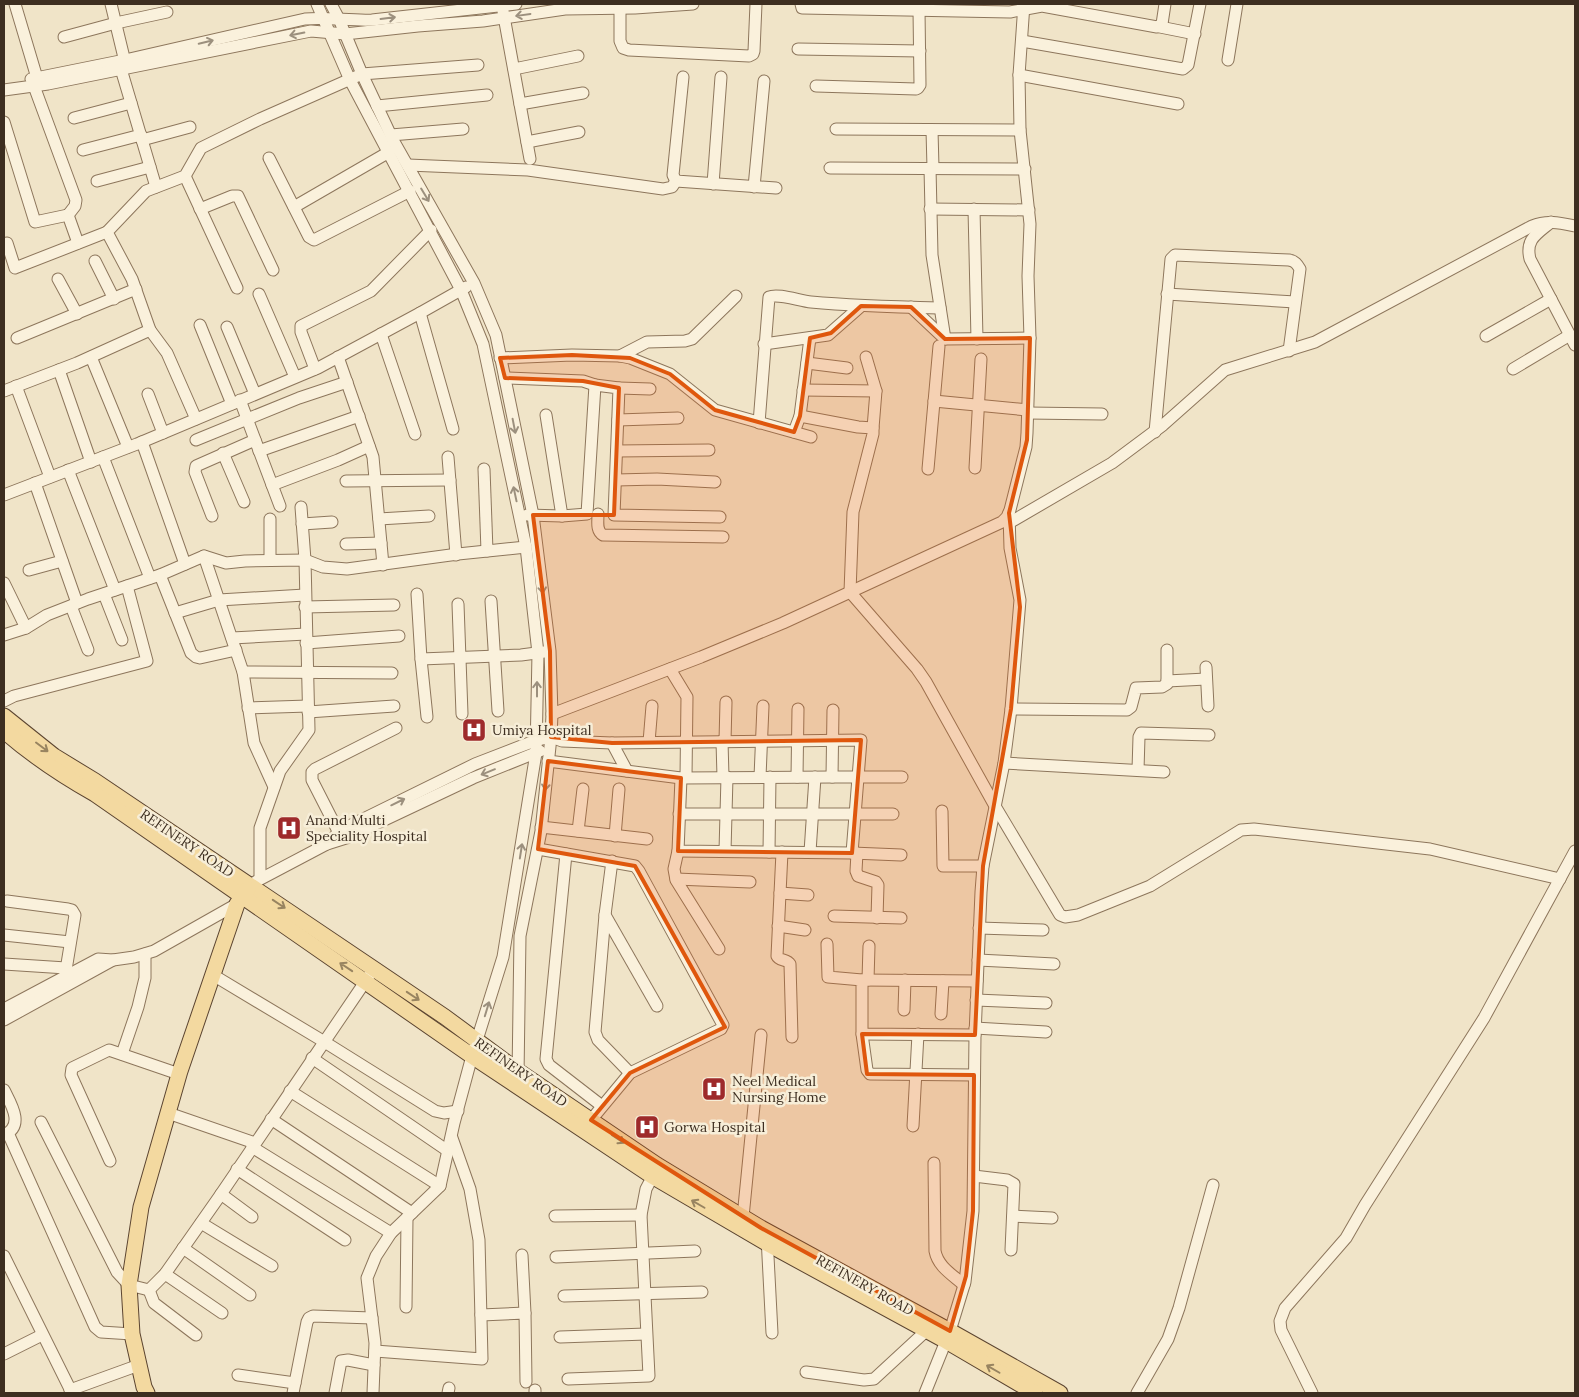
<svg xmlns="http://www.w3.org/2000/svg" width="1579" height="1397" viewBox="0 0 1579 1397" font-family="Lora,serif">
	<rect width="100%" height="100%" fill="#f0e4c8"/>
	<g fill="none" stroke-linecap="round" stroke-linejoin="round">
		<defs>
			<g id="minor">
				<polyline points="15,4 37,78"/>
				<polyline points="111,4 126,66"/>
				<polyline points="317,4 350,80 461,290 483,344 526,547 538,653 536,753 503,957 472,1056 454,1123 440,1186 391,1233 376,1256 367,1278 375,1343 373,1393"/>
				<polyline points="331,4 339,19 362,74 393,140 474,283 496,335 533,515 550,651 552,714 551,737 541,831 520,936 518,1076"/>
				<polyline points="620,4 620,41 623,48 629,50 749,56 753,54 754,51 756,4"/>
				<polyline points="801,4 802,8 1010,12 1042,6 1157,27 1162,24 1165,4"/>
				<polyline points="503,11 530,159"/>
				<polyline points="1160,27 1195,34"/>
				<polyline points="64,37 116,23 167,12"/>
				<polyline points="1022,41 1183,69 1188,65 1200,4"/>
				<polyline points="798,49 920,51"/>
				<polyline points="1228,60 1237,4"/>
				<polyline points="121,69 156,187"/>
				<polyline points="514,69 578,56"/>
				<polyline points="1019,75 1178,104"/>
				<polyline points="683,77 673,175 676,181 776,188"/>
				<path d="M31,79L125,60L305,19C328,17 350,21 372,20L516,4"/>
				<polyline points="34,86 76,200 75,206 68,215"/>
				<polyline points="816,86 916,89 918,88 920,85 919,10"/>
				<polyline points="4,90 48,84 311,31 345,34 418,26 483,21 565,9 635,8 693,4"/>
				<polyline points="520,104 583,93"/>
				<polyline points="377,106 487,95"/>
				<polyline points="74,118 131,103"/>
				<polyline points="4,122 35,222 68,215 78,243"/>
				<polyline points="836,129 1020,130"/>
				<polyline points="932,130 933,168"/>
				<polyline points="391,135 463,129"/>
				<polyline points="142,140 190,127"/>
				<polyline points="527,142 579,132"/>
				<polyline points="83,150 141,135"/>
				<polyline points="269,158 309,237 314,240 410,191"/>
				<polyline points="408,165 528,170 663,189 672,187 676,181"/>
				<polyline points="830,168 1025,169"/>
				<polyline points="930,168 932,255 945,339 1030,338"/>
				<polyline points="185,176 237,288"/>
				<polyline points="97,181 150,167"/>
				<polyline points="713,184 721,77"/>
				<polyline points="754,187 764,81"/>
				<polyline points="294,207 389,152"/>
				<polyline points="200,209 232,196 238,196 273,270"/>
				<polyline points="930,209 1029,210"/>
				<polyline points="974,209 977,339"/>
				<path d="M1551,222C1537,234 1525,239 1530,259L1575,345"/>
				<polyline points="4,244 7,243 15,268 107,232"/>
				<polyline points="95,261 114,299"/>
				<polyline points="58,279 77,314"/>
				<polyline points="259,294 295,377"/>
				<polyline points="1167,294 1295,302"/>
				<polyline points="911,307 945,339"/>
				<polyline points="420,313 453,429"/>
				<polyline points="200,325 232,404"/>
				<polyline points="227,327 255,394"/>
				<polyline points="150,330 167,353 196,419"/>
				<polyline points="381,334 415,434"/>
				<polyline points="1486,336 1551,299"/>
				<polyline points="17,338 136,289"/>
				<polyline points="764,344 828,335 861,306"/>
				<polyline points="620,356 647,342 685,341 692,339 736,296"/>
				<polyline points="91,357 128,447"/>
				<polyline points="338,357 373,457 383,565"/>
				<polyline points="866,357 876,391 873,428"/>
				<polyline points="500,358 572,355 620,356 630,358 670,374 715,410 811,437"/>
				<polyline points="807,363 847,368"/>
				<polyline points="315,369 301,332 301,326 371,291 431,230"/>
				<polyline points="1513,369 1570,335"/>
				<polyline points="59,370 91,462"/>
				<polyline points="505,378 583,381 595,385"/>
				<polyline points="16,386 50,477"/>
				<polyline points="619,388 650,389"/>
				<polyline points="803,390 876,391"/>
				<polyline points="4,391 77,363 150,330 132,279 107,232 146,191 185,176 201,148 260,119 362,74 478,65"/>
				<polyline points="148,394 163,433"/>
				<polyline points="240,400 280,506"/>
				<polyline points="934,401 1028,410"/>
				<polyline points="1028,413 1102,414"/>
				<polyline points="546,415 562,516"/>
				<polyline points="800,416 858,427 873,428 873,434 853,512 850,592 917,669 926,682 995,806 1060,915 1065,917 1078,915 1150,886 1241,830 1254,829 1430,849 1560,879"/>
				<polyline points="618,420 678,418"/>
				<path d="M759,423L769,297C778,293 800,301 811,302C854,306 897,307 940,308"/>
				<polyline points="794,432 800,416 810,338"/>
				<path d="M1155,432L1171,259L1175,255L1289,260C1295,261 1297,264 1300,269L1289,351"/>
				<polyline points="196,440 299,398 347,382"/>
				<polyline points="142,442 185,564"/>
				<polyline points="259,451 359,416"/>
				<polyline points="617,451 709,450"/>
				<polyline points="223,453 244,502"/>
				<polyline points="103,457 150,578"/>
				<polyline points="448,457 456,555"/>
				<polyline points="975,468 981,359"/>
				<polyline points="484,469 487,551"/>
				<polyline points="928,469 939,346"/>
				<polyline points="68,470 115,590"/>
				<polyline points="616,480 657,479 715,482"/>
				<polyline points="346,481 450,480"/>
				<polyline points="35,483 77,603"/>
				<polyline points="272,485 338,460 369,446"/>
				<polyline points="4,495 137,444 318,368 420,313 466,287"/>
				<path d="M598,514C598,522 596,531 603,535L723,537"/>
				<polyline points="527,515 562,516 587,514 595,385 619,388 614,515 720,517"/>
				<polyline points="212,516 195,472 196,466 255,440"/>
				<polyline points="270,519 270,560"/>
				<polyline points="379,519 429,516"/>
				<path d="M1009,523L1112,463L1163,425L1225,370L1315,342L1532,226C1547,220 1560,223 1575,226"/>
				<polyline points="302,524 332,522"/>
				<polyline points="346,544 381,543"/>
				<polyline points="204,556 243,672 254,743 274,787"/>
				<polyline points="29,570 62,561"/>
				<polyline points="160,575 191,653 196,657 200,658 236,650"/>
				<polyline points="4,583 26,628"/>
				<polyline points="104,594 122,640"/>
				<polyline points="417,594 421,659 521,655 544,652"/>
				<polyline points="491,601 498,711"/>
				<polyline points="458,604 462,714"/>
				<polyline points="71,606 88,650"/>
				<polyline points="305,607 394,605"/>
				<polyline points="175,613 219,600 305,595"/>
				<polyline points="4,635 26,628 47,615 88,599 160,575 204,556 226,563 245,561 305,560 323,567 347,569 458,554 526,547"/>
				<polyline points="232,638 306,634"/>
				<polyline points="306,643 399,636"/>
				<polyline points="421,659 427,717"/>
				<polyline points="1206,667 1208,706"/>
				<polyline points="670,669 687,697 686,777"/>
				<polyline points="243,672 392,673"/>
				<polyline points="1167,681 1206,679"/>
				<polyline points="4,701 14,696 147,661 127,586"/>
				<polyline points="248,708 308,706"/>
				<polyline points="1011,709 1127,710 1131,707 1136,688 1162,687 1167,684 1167,650"/>
				<polyline points="308,712 394,706"/>
				<polyline points="552,714 701,657 783,623 1002,522 1007,517 1010,510 1026,447 1027,433 1030,338 1028,276 1030,224 1020,130 1019,75 1024,4"/>
				<polyline points="722,741 723,777"/>
				<polyline points="725,741 726,702"/>
				<polyline points="649,742 652,706"/>
				<polyline points="612,743 627,771"/>
				<polyline points="548,761 681,778"/>
				<polyline points="1004,763 1164,772"/>
				<polyline points="1138,770 1139,737 1141,733 1209,735"/>
				<polyline points="760,777 763,706"/>
				<polyline points="797,777 798,709"/>
				<polyline points="832,777 833,710"/>
				<polyline points="942,811 943,866 983,866"/>
				<polyline points="679,814 893,814"/>
				<polyline points="541,827 647,839"/>
				<polyline points="338,831 312,780 312,772 315,769 396,728"/>
				<polyline points="578,831 583,789"/>
				<polyline points="615,836 619,789"/>
				<polyline points="327,844 341,830 475,764 537,740 551,737 562,741 612,743 861,740 852,853 678,851 681,778 832,777 902,777"/>
				<polyline points="538,849 635,866 639,871 723,1025 721,1029 630,1073 591,1120"/>
				<polyline points="678,851 674,869 676,880 719,949"/>
				<polyline points="725,851 727,777"/>
				<polyline points="769,852 770,777"/>
				<path d="M782,852L777,956C779,961 787,959 790,964L792,1037"/>
				<polyline points="810,852 815,777"/>
				<polyline points="852,853 901,855"/>
				<polyline points="857,853 856,871 858,876 876,882 878,885 877,918"/>
				<polyline points="566,854 546,1059 549,1065 602,1106"/>
				<polyline points="612,861 605,915 595,1032 598,1040 630,1073"/>
				<polyline points="260,878 260,828 280,771 309,730 305,560 301,507"/>
				<polyline points="676,879 750,882"/>
				<polyline points="255,882 327,844 346,838 473,778 540,751"/>
				<polyline points="780,893 808,895"/>
				<polyline points="7,901 68,909 72,910 75,915 65,976"/>
				<polyline points="605,915 657,1006"/>
				<polyline points="834,916 901,918"/>
				<polyline points="778,926 805,930"/>
				<polyline points="979,928 1043,930"/>
				<polyline points="4,935 70,942"/>
				<polyline points="827,944 828,977 862,980 862,1034 975,1035"/>
				<polyline points="978,960 1054,964"/>
				<polyline points="4,964 66,968"/>
				<polyline points="213,975 323,1041 435,1111 444,1113 458,1111"/>
				<polyline points="862,980 977,981"/>
				<polyline points="868,980 869,946"/>
				<polyline points="976,1000 1046,1003"/>
				<polyline points="4,1009 98,959 113,960 134,957 154,951 237,904"/>
				<polyline points="904,1010 905,980"/>
				<polyline points="941,1014 943,981"/>
				<polyline points="4,1020 113,960"/>
				<polyline points="975,1028 1046,1032"/>
				<polyline points="862,1034 867,1070 870,1074 974,1075"/>
				<polyline points="122,1054 138,1007 145,978 145,954"/>
				<polyline points="312,1058 448,1151"/>
				<path d="M4,1090C11,1104 25,1126 4,1135"/>
				<polyline points="290,1091 440,1186"/>
				<polyline points="168,1113 255,1143"/>
				<polyline points="271,1119 412,1213"/>
				<polyline points="41,1122 117,1272 129,1285 149,1290 165,1274 219,1197 369,976"/>
				<polyline points="913,1126 918,1034"/>
				<polyline points="8,1133 95,1327 101,1332 132,1334"/>
				<polyline points="252,1147 391,1233"/>
				<polyline points="110,1161 71,1075 72,1068 109,1050 179,1074"/>
				<path d="M934,1163L935,1251C938,1267 953,1275 964,1285"/>
				<polyline points="237,1169 345,1240"/>
				<polyline points="974,1176 1007,1180 1014,1184 1011,1250"/>
				<polyline points="221,1194 252,1217"/>
				<polyline points="555,1216 641,1215"/>
				<polyline points="1013,1216 1052,1218"/>
				<polyline points="743,1217 761,1035"/>
				<polyline points="201,1223 272,1266"/>
				<polyline points="767,1237 772,1333"/>
				<polyline points="183,1248 250,1295"/>
				<polyline points="522,1255 525,1313"/>
				<polyline points="4,1256 72,1393"/>
				<polyline points="556,1257 695,1251"/>
				<polyline points="165,1274 222,1313"/>
				<polyline points="149,1290 154,1303 196,1335"/>
				<polyline points="564,1296 702,1292"/>
				<polyline points="406,1307 407,1218"/>
				<polyline points="481,1315 525,1313 526,1382"/>
				<polyline points="560,1337 646,1334"/>
				<polyline points="375,1351 482,1359 479,1240 470,1189 452,1138"/>
				<polyline points="4,1354 42,1335"/>
				<polyline points="806,1372 864,1380 874,1379 926,1331"/>
				<polyline points="238,1375 295,1383"/>
				<polyline points="568,1379 649,1376 641,1215 646,1189 656,1170"/>
				<polyline points="70,1390 139,1365"/>
				<polyline points="293,1393 307,1322 309,1318 313,1316 372,1318"/>
				<polyline points="335,1393 341,1361 348,1360 374,1365"/>
				<polyline points="448,1393 449,1388"/>
				<polyline points="535,1393 535,1390"/>
				<polyline points="925,1393 950,1331 965,1282 973,1211 975,1035 981,892 983,866 1004,763 1011,709 1020,600 1010,548 1009,513"/>
				<polyline points="1137,1393 1168,1339 1179,1308 1213,1185"/>
				<polyline points="1312,1393 1281,1330 1280,1321 1285,1308 1346,1238 1365,1205 1484,1018 1575,851"/>
			</g>
			<g id="major">
				<polyline points="4,716 54,756 95,781 374,969 445,1017 518,1071 657,1165 761,1228 950,1331 1060,1393"/>
				<path d="M4,731C34,757 61,775 95,794L472,1056L652,1176L768,1244L946,1341L1035,1393"/>
				<polyline points="147,1393 144,1387 132,1334 129,1285 141,1207 180,1071 237,904 248,889"/>
			</g>
		</defs>
		<use href="#minor" stroke="#8d765c" stroke-width="13"/>
		<use href="#major" stroke="#5b4430" stroke-width="17"/>
		<use href="#minor" stroke="#faf1dc" stroke-width="11"/>
		<use href="#major" stroke="#f3d9a0" stroke-width="15"/>
	</g>
	<defs><path id="oneway-shaft" d="M-6 0H5M1.5-3L5.5 0L1.5 3" fill="none" stroke-width="1.6" stroke-linecap="round" stroke-linejoin="round" transform="scale(1.25)"/></defs>
	<g stroke="#9c907e">
		<use href="#oneway-shaft" transform="translate(523 15) rotate(172)"/>
		<use href="#oneway-shaft" transform="translate(388 18) rotate(-7)"/>
		<use href="#oneway-shaft" transform="translate(297 34) rotate(169)"/>
		<use href="#oneway-shaft" transform="translate(206 42) rotate(-13)"/>
		<use href="#oneway-shaft" transform="translate(425 195) rotate(59)"/>
		<use href="#oneway-shaft" transform="translate(514 426) rotate(79)"/>
		<use href="#oneway-shaft" transform="translate(515 494) rotate(-102)"/>
		<use href="#oneway-shaft" transform="translate(542 586) rotate(83)"/>
		<use href="#oneway-shaft" transform="translate(537 689) rotate(-90)"/>
		<use href="#oneway-shaft" transform="translate(488 772) rotate(158)"/>
		<use href="#oneway-shaft" transform="translate(546 783) rotate(96)"/>
		<use href="#oneway-shaft" transform="translate(398 802) rotate(-26)"/>
		<use href="#oneway-shaft" transform="translate(521 851) rotate(-81)"/>
		<use href="#oneway-shaft" transform="translate(487 1009) rotate(-73)"/>
	</g>
	<g stroke="#988460">
		<use href="#oneway-shaft" transform="translate(42 747) rotate(37)"/>
		<use href="#oneway-shaft" transform="translate(279 904) rotate(34)"/>
		<use href="#oneway-shaft" transform="translate(346 967) rotate(-146)"/>
		<use href="#oneway-shaft" transform="translate(413 996) rotate(34)"/>
		<use href="#oneway-shaft" transform="translate(618 1139) rotate(34)"/>
		<use href="#oneway-shaft" transform="translate(698 1204) rotate(-150)"/>
		<use href="#oneway-shaft" transform="translate(993 1369) rotate(-150)"/>
	</g>
	<path fill="#df570d" fill-opacity="0.2" stroke="#df570d" stroke-width="4" stroke-linejoin="round" d="M861,306L911,307L945,339L1030,338L1027,440L1009,513L1020,607L1011,709L983,866L975,1035L862,1034L867,1074L974,1075L973,1211L966,1276L950,1331L761,1228L591,1120L630,1073L725,1027L635,866L538,849L548,761L681,778L678,851L852,853L861,740L612,743L551,737L550,651L533,515H614L619,388L583,381L505,378L500,358L572,355L630,358L670,374L715,410L794,432L800,416L810,338L831,333Z"/>
	<defs>
		<symbol id="hospital-square" viewBox="-11 -11 22 22"><rect x="-9" y="-9" width="18" height="18" rx="4" fill="#9e2a2b" stroke="#f7eed8"/><path d="M-5-5h3v3.5h4V-5h3V5h-3V1.5h-4V5h-3Z" fill="#fff"/></symbol>
	</defs>
	<g fill-rule="evenodd">
		<use href="#hospital-square" x="460" y="716" width="28" height="28"/>
		<use href="#hospital-square" x="275" y="814" width="28" height="28"/>
		<use href="#hospital-square" x="700" y="1075" width="28" height="28"/>
		<use href="#hospital-square" x="633" y="1113" width="28" height="28"/>
	</g>
	<g text-anchor="middle" dominant-baseline="central" stroke-width="5" stroke-linejoin="round" paint-order="stroke">
		<g font-size="14" fill="#3d2e20" stroke="#f7eed8" text-anchor="start">
			<text x="492" y="730">Umiya Hospital</text>
			<text x="306" y="820">Anand Multi<tspan x="306" dy="16">Speciality Hospital</tspan></text>
			<text x="732" y="1081">Neel Medical<tspan x="732" dy="16">Nursing Home</tspan></text>
			<text x="664" y="1127">Gorwa Hospital</text>
		</g>
		<g font-size="14" fill="#3d2e20" stroke="#f7eed8">
			<text transform="translate(187 843) rotate(34)">REFINERY ROAD</text>
			<text transform="translate(521 1072) rotate(35)">REFINERY ROAD</text>
			<text transform="translate(865 1285) rotate(29)">REFINERY ROAD</text>
		</g>
	</g>
	<rect width="1579" height="1397" fill="none" stroke="#3d2e20" stroke-width="10"/>
</svg>
